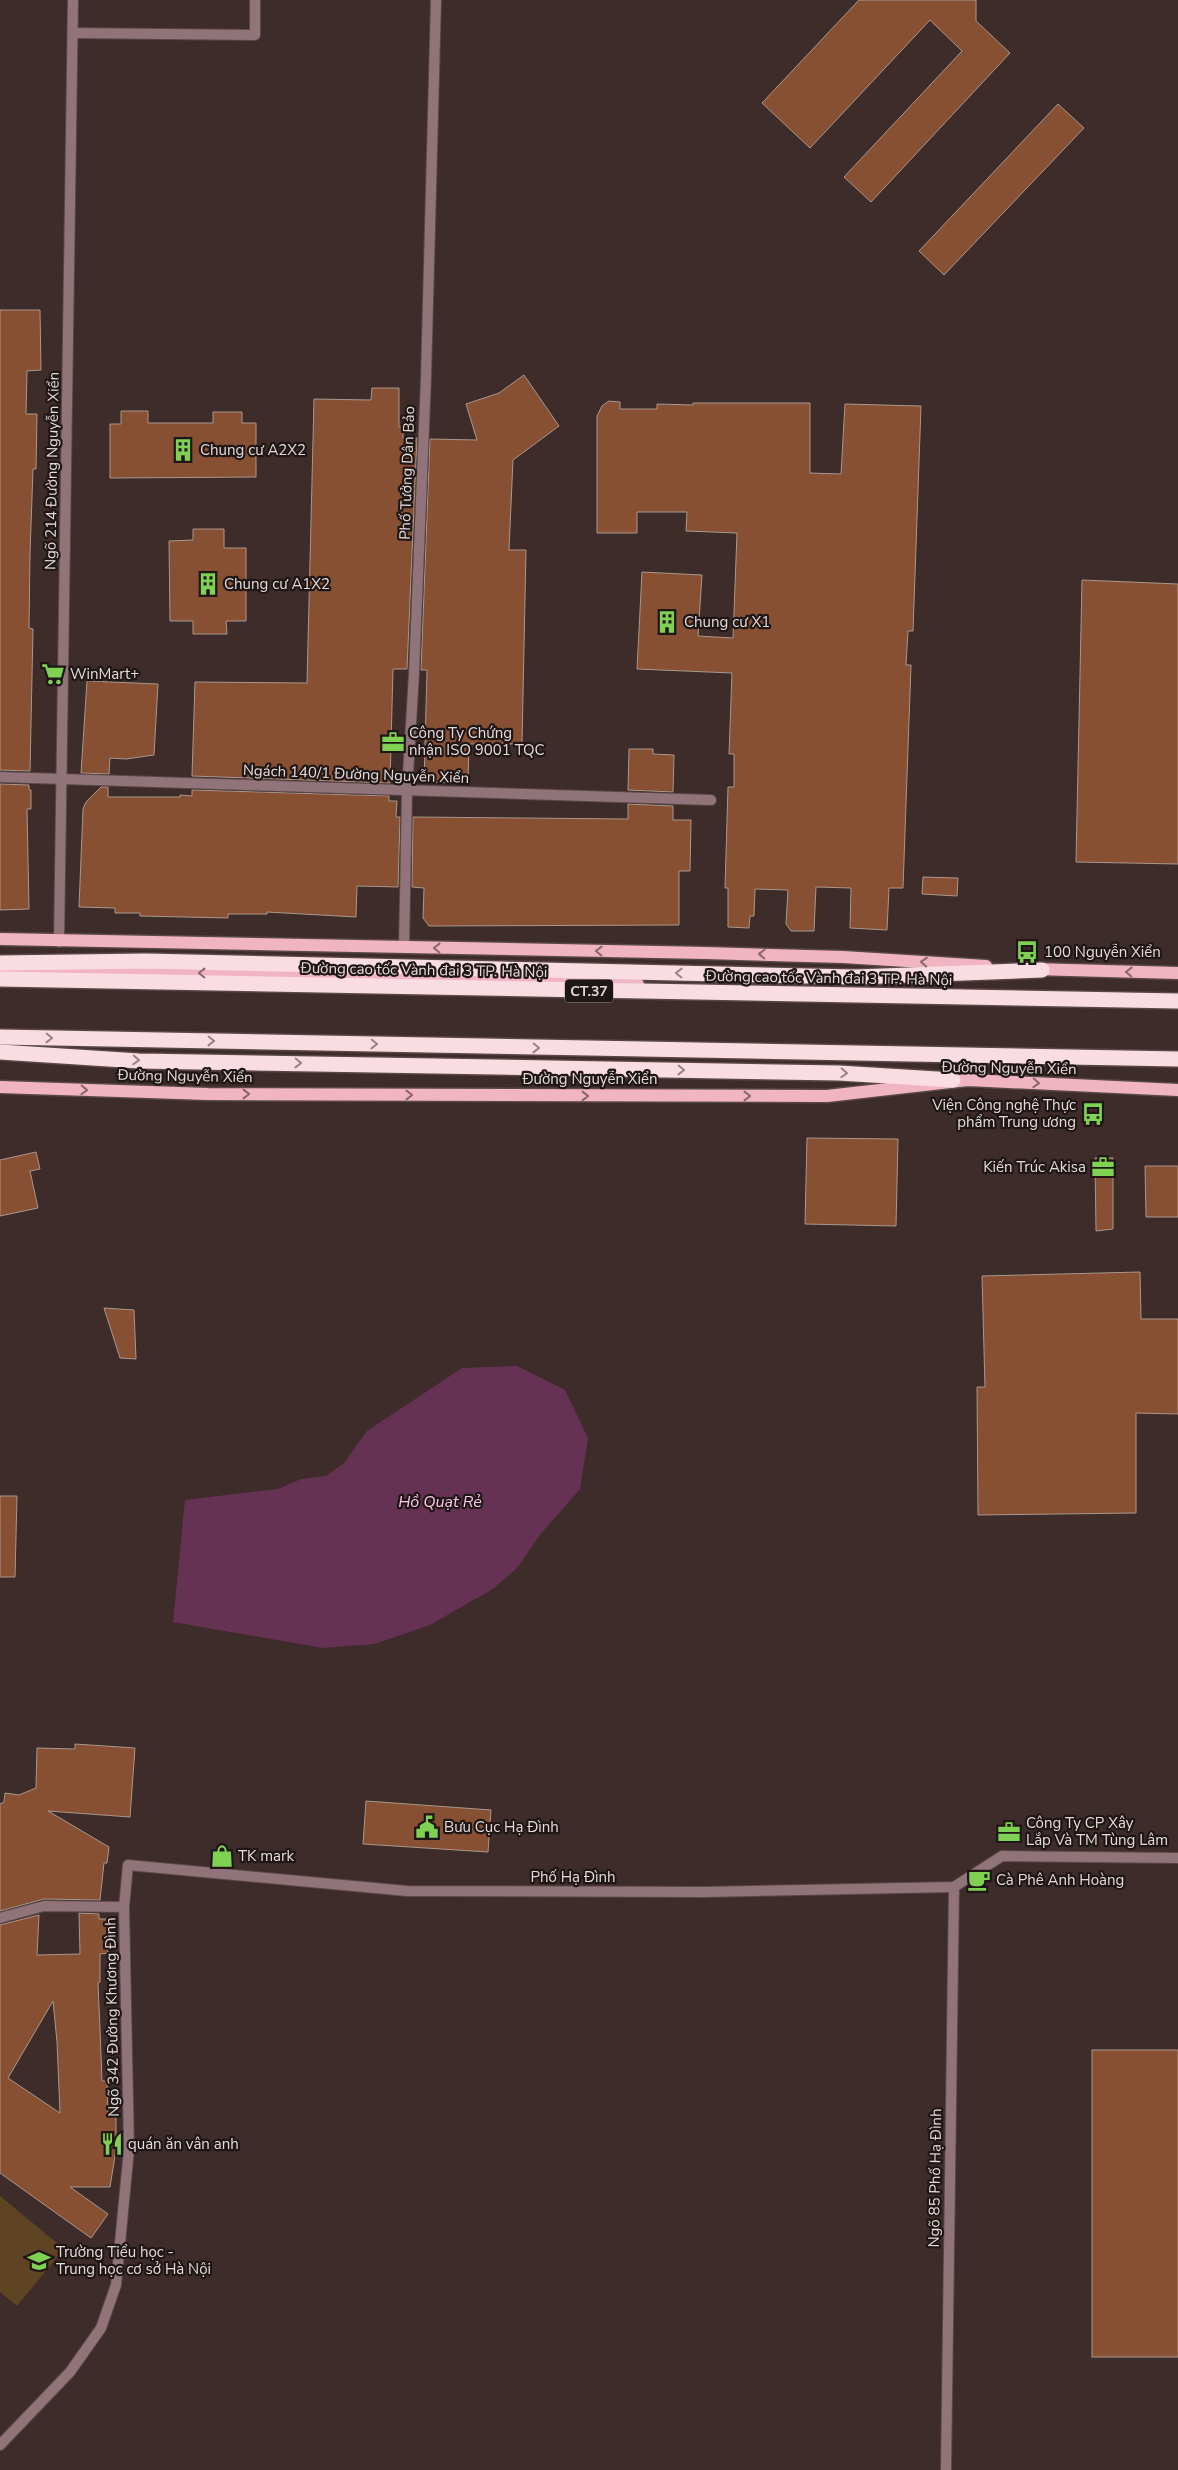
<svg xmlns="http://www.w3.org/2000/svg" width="1178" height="2470" viewBox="0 0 1178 2470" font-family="'Nunito Sans',sans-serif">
	<rect width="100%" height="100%" fill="#3e2c2a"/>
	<polygon fill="#5f4423" points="0,2196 64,2249 17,2306 0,2292"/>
	<polygon fill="#653253" points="517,1366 565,1390 588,1438 580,1489 539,1536 518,1567 493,1589 430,1625 374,1644 323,1648 173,1622 185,1500 278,1489 301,1479 326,1476 344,1463 367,1431 462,1368"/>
	<g fill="#875033" stroke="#aa978d" fill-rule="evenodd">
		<polygon points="859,0 976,0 976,21 1010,53 871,202 844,177 962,51 930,20 810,148 762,103"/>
		<polygon points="1058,104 1084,128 944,275 919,251"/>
		<polygon points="0,310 40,310 41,370 27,371 26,414 37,414 36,469 33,469 30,554 29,628 33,629 30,771 0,770"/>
		<polygon points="524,375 559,426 513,460 509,550 526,550 522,744 469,744 468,783 424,782 427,670 421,670 430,439 477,440 466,404 499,393"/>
		<polygon points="372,388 399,388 399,427 403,427 403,438 417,438 407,669 393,669 390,783 192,776 195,682 307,683 314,399 371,400"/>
		<polygon points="609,401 620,402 620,409 657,409 657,404 693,405 693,403 810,403 810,473 841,474 845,404 921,406 913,631 908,631 906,665 911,665 903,888 889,888 887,930 850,928 851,888 816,887 814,931 791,931 786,924 788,890 755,889 754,916 750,916 749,928 728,927 728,888 725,888 728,787 734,787 734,754 729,754 732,673 637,669 642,572 702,575 698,636 733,638 737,533 686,531 687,512 637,512 637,533 597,533 597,416 602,406"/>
		<polygon points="121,411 148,411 148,423 213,423 213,412 242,412 242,423 256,423 256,477 110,478 110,424 121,424"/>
		<polygon points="193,529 224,529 224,548 246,548 246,621 226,621 227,634 193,634 193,621 170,621 169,541 193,540"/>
		<polygon points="1082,580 1178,584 1178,864 1076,862"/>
		<polygon points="87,681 158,684 154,755 126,759 110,758 109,774 81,773"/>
		<polygon points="629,749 653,749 653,754 674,755 673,792 628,790"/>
		<polygon points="0,784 29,785 29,790 31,790 31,809 27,809 29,909 0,910"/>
		<polygon points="101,787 108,787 108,797 180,797 180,795 192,796 192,790 389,796 389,801 397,801 396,817 400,817 398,887 357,886 356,917 267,912 267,914 228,914 228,918 140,916 140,913 115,913 115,908 79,907 83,809 86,802"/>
		<polygon points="628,804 673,806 673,820 691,820 690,871 679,871 679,925 429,926 423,918 424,888 412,887 413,817 628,819"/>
		<polygon points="923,877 958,878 957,896 922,894"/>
		<polygon points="807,1138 898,1139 896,1226 805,1224"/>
		<polygon points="36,1152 40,1169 30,1171 38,1208 0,1216 0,1160"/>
		<polygon points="1095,1158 1113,1158 1113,1229 1096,1231"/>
		<polygon points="1145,1166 1178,1166 1178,1217 1146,1217"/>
		<polygon points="1140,1272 1141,1319 1178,1319 1178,1414 1136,1413 1136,1513 978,1515 977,1387 985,1387 982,1276"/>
		<polygon points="104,1308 134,1310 136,1359 120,1358"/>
		<polygon points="0,1496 17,1496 15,1577 0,1577"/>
		<polygon points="75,1744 135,1748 130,1817 48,1811 109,1847 107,1863 104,1863 100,1900 44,1899 0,1911 0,1804 4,1802 5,1793 19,1795 36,1788 37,1748 75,1749"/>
		<polygon points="366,1801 491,1810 488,1852 363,1844"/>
		<path d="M79,1913L99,1914V1919H108V1953L100,1954V1982L98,1983L100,2029L102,2081H107L108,2114H116V2150L110,2187H70L108,2214L91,2238L0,2173V1925L39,1915L37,1955L80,1954ZM53,2001L57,2042L60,2113L8,2078Z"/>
		<rect x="1092" y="2050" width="86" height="307"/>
	</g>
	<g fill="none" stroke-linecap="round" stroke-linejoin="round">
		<defs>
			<g id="minor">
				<polyline points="73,33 255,35 255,0"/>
				<polyline points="0,777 711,800"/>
				<polyline points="59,942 73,0"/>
				<polyline points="404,948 407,792 414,673 426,378 436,0"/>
				<polyline points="0,1918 44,1906 124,1907 128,1865 407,1891 704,1892 954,1887 1002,1856 1178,1858"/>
				<polyline points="0,2445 70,2372 101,2328 116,2285 129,2149 124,1907"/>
				<polyline points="946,2470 954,1887"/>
			</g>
			<g id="primary">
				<polyline points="0,939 706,953 843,957 986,966"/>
				<polyline points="1033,969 1178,973"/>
				<polyline points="0,971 277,973 638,984"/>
				<polyline points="0,1087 208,1094 827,1096 968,1080 1178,1090"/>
			</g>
			<g id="motorway">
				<polyline points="0,963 146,961 855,977 1042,970"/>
				<polyline points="0,979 1178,1001"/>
				<polyline points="0,1037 1178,1059"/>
				<polyline points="0,1052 139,1061 839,1073 953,1080"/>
			</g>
		</defs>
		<use href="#minor" stroke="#594846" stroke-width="12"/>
		<use href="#primary" stroke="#594846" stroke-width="15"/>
		<use href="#motorway" stroke="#594846" stroke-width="18"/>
		<use href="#minor" stroke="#91737a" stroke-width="10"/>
		<use href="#primary" stroke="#f1b4c2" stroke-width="12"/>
		<use href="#motorway" stroke="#fadce3" stroke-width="15"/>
	</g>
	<defs><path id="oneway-chevron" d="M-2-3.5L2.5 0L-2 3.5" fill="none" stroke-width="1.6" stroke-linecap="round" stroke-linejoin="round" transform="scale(1.25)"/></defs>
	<g stroke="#88666c">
		<use href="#oneway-chevron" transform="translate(437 948) rotate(-179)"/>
		<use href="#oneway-chevron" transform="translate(599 951) rotate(-179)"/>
		<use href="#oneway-chevron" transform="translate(762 954) rotate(-178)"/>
		<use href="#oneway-chevron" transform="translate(924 962) rotate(-176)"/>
		<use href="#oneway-chevron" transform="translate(1129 972) rotate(-179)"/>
		<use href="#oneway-chevron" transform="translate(202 973) rotate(-179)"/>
		<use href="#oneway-chevron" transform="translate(1036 1083) rotate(3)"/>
		<use href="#oneway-chevron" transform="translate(84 1090) rotate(2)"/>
		<use href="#oneway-chevron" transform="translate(246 1094)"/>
		<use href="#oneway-chevron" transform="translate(409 1095)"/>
		<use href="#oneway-chevron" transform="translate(585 1096)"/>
		<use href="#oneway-chevron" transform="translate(747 1096)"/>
	</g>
	<g stroke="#978387">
		<use href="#oneway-chevron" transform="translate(679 973) rotate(-179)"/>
		<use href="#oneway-chevron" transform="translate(49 1038) rotate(1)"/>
		<use href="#oneway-chevron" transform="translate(211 1041) rotate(1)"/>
		<use href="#oneway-chevron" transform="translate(374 1044) rotate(1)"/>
		<use href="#oneway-chevron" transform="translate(536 1048) rotate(1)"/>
		<use href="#oneway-chevron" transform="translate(136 1060) rotate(3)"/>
		<use href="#oneway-chevron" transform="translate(298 1063) rotate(1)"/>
		<use href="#oneway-chevron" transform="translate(681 1070) rotate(1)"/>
		<use href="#oneway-chevron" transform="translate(844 1073) rotate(3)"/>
	</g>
	<defs>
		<symbol id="building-bare" viewBox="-9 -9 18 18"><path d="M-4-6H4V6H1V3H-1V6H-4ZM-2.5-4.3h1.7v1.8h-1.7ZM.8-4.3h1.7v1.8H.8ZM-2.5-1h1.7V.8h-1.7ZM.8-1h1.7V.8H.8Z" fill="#7ed153" stroke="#1f1716" stroke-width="2.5" paint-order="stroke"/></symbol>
		<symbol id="supermarket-bare" viewBox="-9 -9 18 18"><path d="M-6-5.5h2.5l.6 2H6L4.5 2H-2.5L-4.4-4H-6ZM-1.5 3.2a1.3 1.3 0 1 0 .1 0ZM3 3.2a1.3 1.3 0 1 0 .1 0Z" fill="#7ed153" stroke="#1f1716" stroke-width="2.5" paint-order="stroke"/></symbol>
		<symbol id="office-bare" viewBox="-9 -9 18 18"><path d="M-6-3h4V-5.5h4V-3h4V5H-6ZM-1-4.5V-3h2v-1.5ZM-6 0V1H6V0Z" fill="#7ed153" stroke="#1f1716" stroke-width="2.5" paint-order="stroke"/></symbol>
		<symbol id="bus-bare" viewBox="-9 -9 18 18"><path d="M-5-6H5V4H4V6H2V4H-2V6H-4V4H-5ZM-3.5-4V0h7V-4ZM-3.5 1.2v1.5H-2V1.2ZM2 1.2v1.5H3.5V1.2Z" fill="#7ed153" stroke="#1f1716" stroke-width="2.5" paint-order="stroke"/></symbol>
		<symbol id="civic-bare" viewBox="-9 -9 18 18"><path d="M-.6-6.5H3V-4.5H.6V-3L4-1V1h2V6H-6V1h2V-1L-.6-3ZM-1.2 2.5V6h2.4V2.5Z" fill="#7ed153" stroke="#1f1716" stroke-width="2.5" paint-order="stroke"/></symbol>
		<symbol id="shop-bare" viewBox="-9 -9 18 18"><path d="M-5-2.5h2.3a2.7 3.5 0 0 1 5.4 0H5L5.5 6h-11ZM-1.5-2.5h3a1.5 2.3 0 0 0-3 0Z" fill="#7ed153" stroke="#1f1716" stroke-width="2.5" paint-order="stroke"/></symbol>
		<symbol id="cafe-bare" viewBox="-9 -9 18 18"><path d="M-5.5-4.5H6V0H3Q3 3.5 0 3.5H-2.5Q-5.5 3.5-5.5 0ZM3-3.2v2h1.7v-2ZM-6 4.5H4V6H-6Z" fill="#7ed153" stroke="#1f1716" stroke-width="2.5" paint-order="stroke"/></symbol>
		<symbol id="restaurant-bare" viewBox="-9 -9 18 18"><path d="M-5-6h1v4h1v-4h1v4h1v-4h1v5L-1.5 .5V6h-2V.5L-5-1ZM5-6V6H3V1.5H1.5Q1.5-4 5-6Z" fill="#7ed153" stroke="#1f1716" stroke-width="2.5" paint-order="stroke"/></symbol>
		<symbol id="school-bare" viewBox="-9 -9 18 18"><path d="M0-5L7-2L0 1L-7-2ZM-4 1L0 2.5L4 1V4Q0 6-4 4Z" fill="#7ed153" stroke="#1f1716" stroke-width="2.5" paint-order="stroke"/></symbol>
	</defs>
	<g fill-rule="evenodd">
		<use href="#building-bare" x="167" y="434" width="32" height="32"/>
		<use href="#building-bare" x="192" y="568" width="32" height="32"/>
		<use href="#building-bare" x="651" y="606" width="32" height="32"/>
		<use href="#supermarket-bare" x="37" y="658" width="32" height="32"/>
		<use href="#office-bare" x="377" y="726" width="32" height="32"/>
		<use href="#bus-bare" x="1011" y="936" width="32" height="32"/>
		<use href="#bus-bare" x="1077" y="1098" width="32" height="32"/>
		<use href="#office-bare" x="1087" y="1151" width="32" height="32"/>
		<use href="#civic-bare" x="411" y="1811" width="32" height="32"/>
		<use href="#office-bare" x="993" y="1816" width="32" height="32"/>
		<use href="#shop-bare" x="206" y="1840" width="32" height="32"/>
		<use href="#cafe-bare" x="963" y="1864" width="32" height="32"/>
		<use href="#restaurant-bare" x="96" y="2128" width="32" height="32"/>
		<use href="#school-bare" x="23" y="2245" width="32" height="32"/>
	</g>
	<g text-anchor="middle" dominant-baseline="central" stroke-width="4.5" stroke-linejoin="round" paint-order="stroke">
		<rect fill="#1f1716" stroke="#aaa09e" stroke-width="1" x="565" y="979.5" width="48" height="23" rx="4"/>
		<g font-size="14" font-weight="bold" fill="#e6dad9">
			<text x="589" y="991">CT.37</text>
		</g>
		<g font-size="15" fill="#e6dad9" stroke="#1f1716" text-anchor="start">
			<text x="200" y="450">Chung cư A2X2</text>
			<text x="224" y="584">Chung cư A1X2</text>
			<text x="684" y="622">Chung cư X1</text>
			<text x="70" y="674">WinMart+</text>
			<text x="409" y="733">Công Ty Chứng<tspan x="409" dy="17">nhận ISO 9001 TQC</tspan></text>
			<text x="1044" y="952">100 Nguyễn Xiển</text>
			<text x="1076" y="1105" text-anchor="end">Viện Công nghệ Thực<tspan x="1076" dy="17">phẩm Trung ương</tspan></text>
			<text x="1086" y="1167" text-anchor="end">Kiến Trúc Akisa</text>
			<text x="1026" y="1823">Công Ty CP Xây<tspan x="1026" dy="17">Lắp Và TM Tùng Lâm</tspan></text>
			<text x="444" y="1827">Bưu Cục Hạ Đình</text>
			<text x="238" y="1856">TK mark</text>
			<text x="996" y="1880">Cà Phê Anh Hoàng</text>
			<text x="128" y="2144">quán ăn vân anh</text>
			<text x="56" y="2252">Trường Tiểu học -<tspan x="56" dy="17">Trung học cơ sở Hà Nội</tspan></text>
		</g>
		<g font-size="15" fill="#e6dad9" stroke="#1f1716">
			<text transform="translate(52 471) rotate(-89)">Ngõ 214 Đường Nguyễn Xiển</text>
			<text transform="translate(407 473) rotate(-88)">Phố Tưởng Dân Bảo</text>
			<text transform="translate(356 774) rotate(2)">Ngách 140/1 Đường Nguyễn Xiển</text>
			<text transform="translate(424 970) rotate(1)">Đường cao tốc Vành đai 3 TP. Hà Nội</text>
			<text transform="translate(829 978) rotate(1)">Đường cao tốc Vành đai 3 TP. Hà Nội</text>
			<text transform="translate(1009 1068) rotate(1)">Đường Nguyễn Xiển</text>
			<text transform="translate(185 1076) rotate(1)">Đường Nguyễn Xiển</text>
			<text x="590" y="1079">Đường Nguyễn Xiển</text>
			<text x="573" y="1877">Phố Hạ Đình</text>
			<text transform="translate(112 2017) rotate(-91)">Ngõ 342 Đường Khương Đình</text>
			<text transform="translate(935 2178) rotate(-89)">Ngõ 85 Phố Hạ Đình</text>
		</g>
		<g font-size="16" font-style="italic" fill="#fbc8e7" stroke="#1f1716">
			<text x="440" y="1502">Hồ Quạt Rẻ</text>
		</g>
	</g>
</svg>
